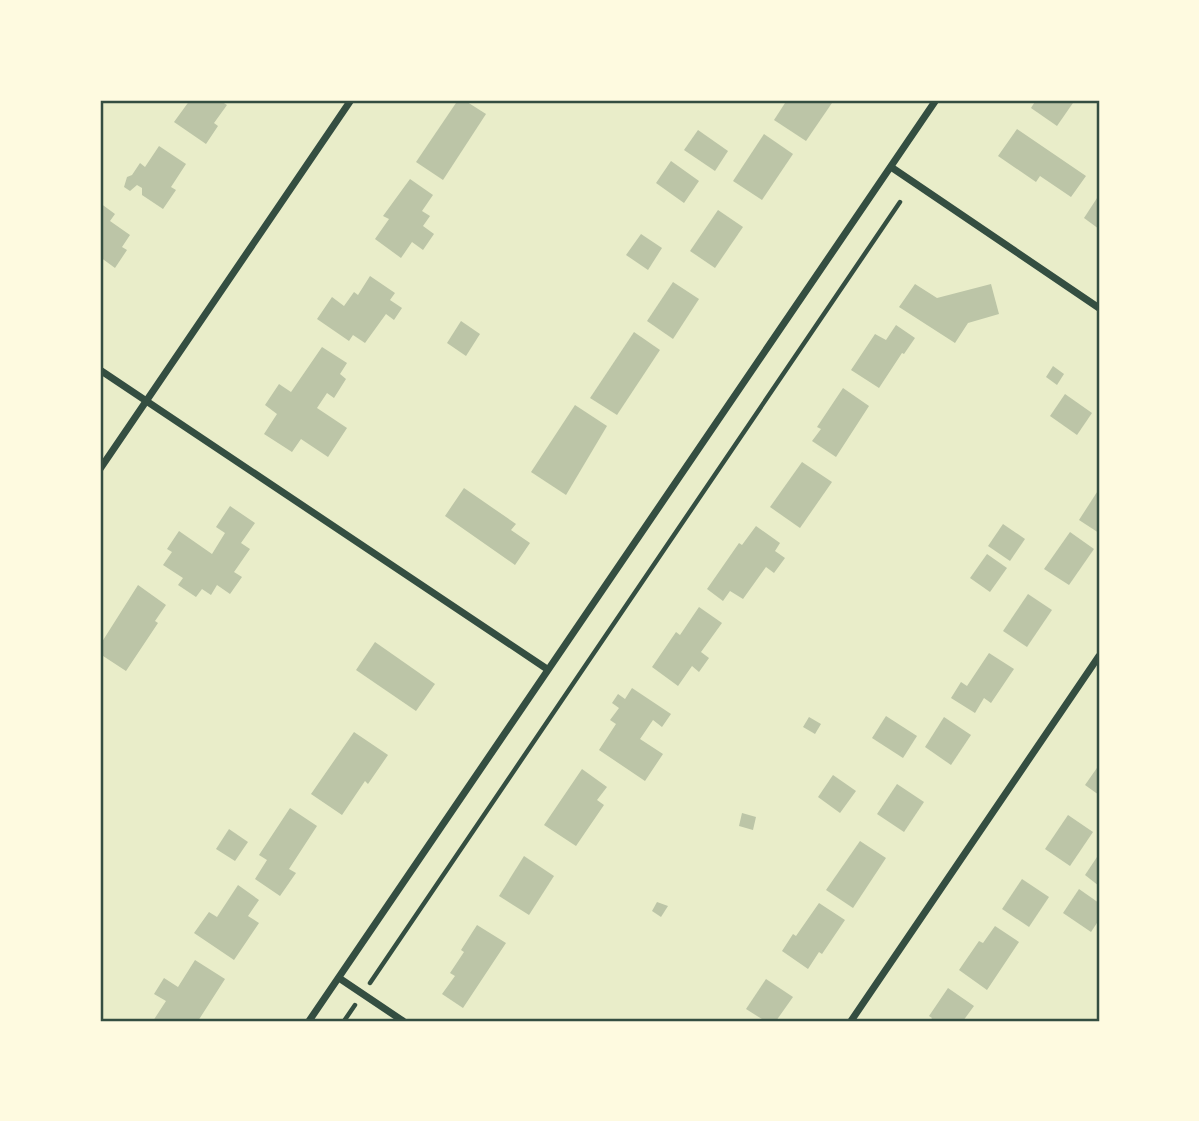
<svg xmlns="http://www.w3.org/2000/svg" width="1199" height="1121" viewBox="0 0 1199 1121" font-family="'Archivo Narrow',sans-serif">
	<rect width="100%" height="100%" fill="#e9edc9"/>
	<g fill="#bcc5a7">
		<polygon points="190,100 219,100 227,105 214,123 218,126 206,144 174,122"/>
		<polygon points="458,100 464,100 486,114 443,180 416,162"/>
		<polygon points="787,100 834,100 806,141 774,120"/>
		<polygon points="1036,100 1075,100 1057,126 1031,108"/>
		<polygon points="1017,129 1086,176 1071,197 1040,176 1036,182 998,156"/>
		<polygon points="698,130 728,151 715,171 684,150"/>
		<polygon points="764,134 793,154 762,200 733,181"/>
		<polygon points="159,146 186,164 171,187 176,190 163,209 142,195 142,188 137,185 130,191 124,187 127,177 132,175 140,163 145,167"/>
		<polygon points="671,161 699,181 684,203 656,183"/>
		<polygon points="410,179 433,195 422,211 430,216 423,226 434,234 423,250 412,242 401,258 375,239 389,219 383,216"/>
		<polygon points="1099,195 1099,229 1084,218"/>
		<polygon points="100,203 115,214 110,221 130,235 122,247 127,250 115,268 100,257"/>
		<polygon points="718,210 743,227 715,268 690,251"/>
		<polygon points="641,234 662,248 648,270 626,255"/>
		<polygon points="370,276 395,293 390,300 402,308 394,320 386,314 365,343 353,335 349,341 317,319 332,297 344,306 354,292 358,295"/>
		<polygon points="673,282 699,299 673,339 647,321"/>
		<polygon points="915,284 937,298 991,284 999,314 968,323 955,343 899,307"/>
		<polygon points="461,321 480,334 466,356 447,343"/>
		<polygon points="896,325 915,338 904,354 902,353 879,388 851,370 875,334 886,340"/>
		<polygon points="634,332 660,350 617,415 590,398"/>
		<polygon points="322,347 347,363 340,374 346,379 334,398 327,393 317,408 347,428 328,457 301,439 292,452 264,434 277,414 265,405 279,384 291,392"/>
		<polygon points="1053,366 1064,374 1057,385 1046,377"/>
		<polygon points="843,388 869,406 836,457 812,441 821,429 817,427"/>
		<polygon points="1065,394 1092,413 1077,435 1050,416"/>
		<polygon points="575,405 607,426 566,495 531,472"/>
		<polygon points="802,462 832,482 800,528 770,507"/>
		<polygon points="464,488 516,524 511,530 530,543 515,565 445,516"/>
		<polygon points="1099,489 1099,533 1079,520"/>
		<polygon points="230,506 255,523 241,543 250,549 234,572 242,577 230,594 217,585 211,595 202,589 196,597 178,585 183,578 163,565 172,552 167,549 179,531 212,554 225,533 216,527"/>
		<polygon points="1003,524 1025,539 1010,561 988,546"/>
		<polygon points="756,526 780,543 775,551 785,558 774,573 766,567 743,599 730,591 723,601 707,589 739,543 742,545"/>
		<polygon points="1070,532 1094,549 1069,585 1044,569"/>
		<polygon points="987,554 1007,568 990,592 970,578"/>
		<polygon points="138,585 166,605 155,621 158,623 126,671 100,654 100,645"/>
		<polygon points="1028,594 1052,610 1027,647 1003,631"/>
		<polygon points="699,607 722,623 701,652 709,658 699,672 692,666 678,686 652,667 676,632 680,635"/>
		<polygon points="375,642 435,684 416,711 356,670"/>
		<polygon points="989,653 1014,669 991,703 984,698 975,713 951,698 961,682 967,686"/>
		<polygon points="632,688 671,714 662,727 653,720 640,739 663,754 645,781 599,750 616,724 610,720 619,708 612,703 618,694 625,699"/>
		<polygon points="886,716 917,736 903,758 872,738"/>
		<polygon points="809,717 821,724 815,734 803,727"/>
		<polygon points="944,717 971,735 951,765 925,747"/>
		<polygon points="354,732 388,755 368,784 365,781 342,815 311,794"/>
		<polygon points="1099,765 1099,795 1085,785"/>
		<polygon points="582,769 607,787 597,800 604,805 576,846 544,825"/>
		<polygon points="833,775 856,791 840,813 818,797"/>
		<polygon points="897,784 924,802 904,832 877,814"/>
		<polygon points="290,808 317,826 289,869 296,873 280,896 255,879 267,860 259,855"/>
		<polygon points="742,813 756,817 753,830 739,826"/>
		<polygon points="1068,815 1093,832 1070,866 1045,849"/>
		<polygon points="229,829 248,842 235,861 216,849"/>
		<polygon points="860,841 886,858 853,908 826,890"/>
		<polygon points="1099,854 1099,886 1085,875"/>
		<polygon points="524,856 554,876 529,915 499,896"/>
		<polygon points="1022,879 1049,897 1029,927 1002,909"/>
		<polygon points="238,885 259,900 248,916 259,923 234,960 194,933 209,912 217,917"/>
		<polygon points="1079,889 1099,903 1099,920 1091,932 1063,913"/>
		<polygon points="657,902 668,906 661,917 652,911"/>
		<polygon points="819,903 845,920 822,954 819,952 808,969 782,951 793,934 796,936"/>
		<polygon points="477,925 506,943 463,1008 442,994 455,976 450,973 464,952 461,950"/>
		<polygon points="995,926 1019,942 987,990 959,970 979,941 983,943"/>
		<polygon points="195,960 225,979 198,1021 153,1021 166,1001 154,994 164,978 178,987"/>
		<polygon points="766,979 793,997 776,1021 765,1021 746,1009"/>
		<polygon points="948,988 974,1006 963,1021 930,1021 932,1018 929,1016"/>
	</g>
	<g fill="none" stroke-linecap="round" stroke-linejoin="round">
		<g stroke="#344e41" stroke-width="4.5">
			<polyline points="370,983 900,202"/>
			<polyline points="344,1021 355,1005"/>
		</g>
		<g stroke="#344e41" stroke-width="7">
			<polyline points="891,167 1099,308"/>
			<polyline points="100,370 547,669"/>
			<polyline points="100,469 351,100"/>
			<polyline points="339,978 403,1021"/>
			<polyline points="309,1021 936,100"/>
			<polyline points="851,1021 1099,656"/>
		</g>
	</g>
	<rect width="1199" height="1121" fill="none" stroke="#fefae0" stroke-width="203"/>
	<rect x="102" y="102" width="996" height="918" fill="none" stroke="#344e41" stroke-width="2.5"/>
</svg>
